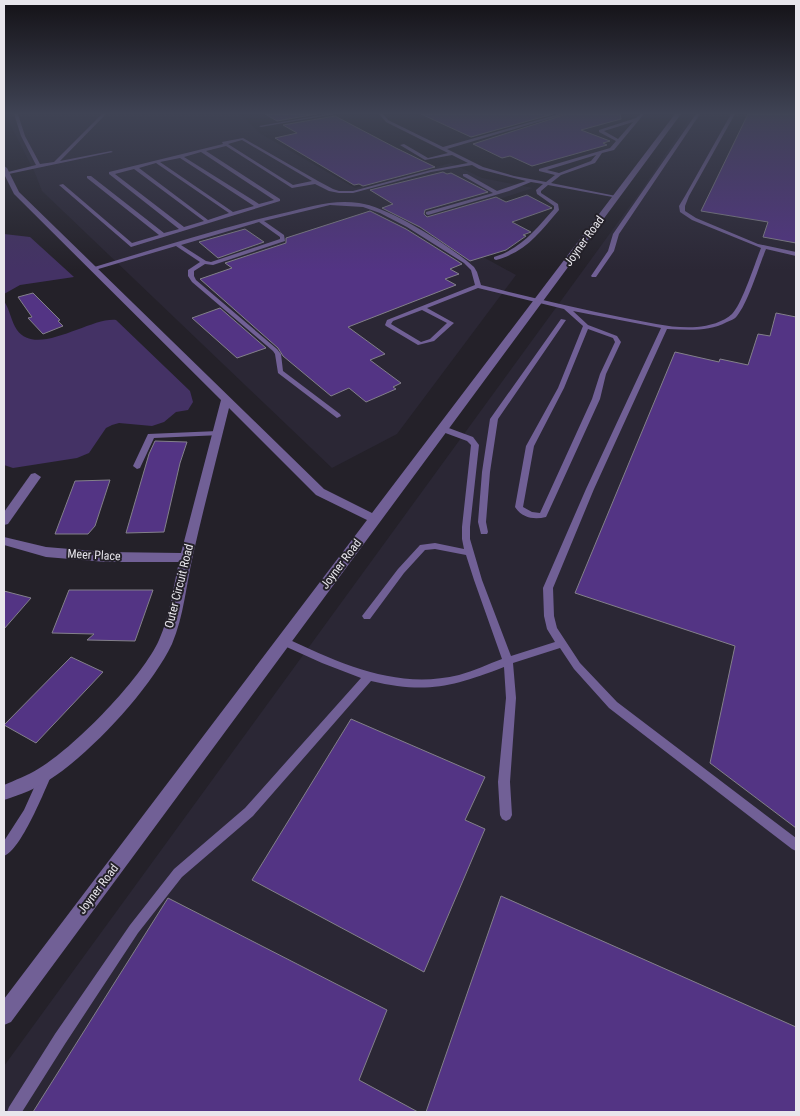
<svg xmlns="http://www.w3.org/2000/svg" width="800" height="1116" viewBox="0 0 800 1116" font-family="'Roboto Condensed',sans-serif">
	<rect width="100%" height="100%" fill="#242129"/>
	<g fill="#2b2735">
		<polygon points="5,114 240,114 261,134 355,188 451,163 482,178 533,188 423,224 516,275 397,434 332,468 42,191 35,173"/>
		<polygon points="692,114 796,114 796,1112 4,1112 4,1066 643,188"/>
	</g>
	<g fill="#443265">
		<polygon points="4,234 30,237 74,277 20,285 4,294"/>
		<path d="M4,301C10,310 11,321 17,330C37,358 90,317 116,320L190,391L193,402L188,410L176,412L164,422L152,426L119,423L112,425L106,428L89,453L77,458L13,468L4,465Z"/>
	</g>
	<g fill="#533484" stroke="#83808a">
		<polygon points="265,114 317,114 277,121"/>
		<polygon points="421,114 553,114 471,137"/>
		<polygon points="567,114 620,114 621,119 581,130 610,141 603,143 607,145 532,166 510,156 502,158 473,144"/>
		<polygon points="748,114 796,114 796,243 763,237 768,222 701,211"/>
		<polygon points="335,116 396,148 435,167 363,186 359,184 354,185 275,138 297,133 283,125"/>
		<polygon points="443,172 447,174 451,173 488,192 425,210 424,214 427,217 496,197 506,202 527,195 552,208 512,222 531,232 523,235 526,236 506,250 470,261 420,227 382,208 393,204 370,190"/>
		<polygon points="370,211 406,229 462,264 450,269 459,274 445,279 456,285 348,327 385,354 370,360 401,383 393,387 396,389 366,402 349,388 331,396 283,356 278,348 200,279 232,268 225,263 286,243 286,238"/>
		<polygon points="245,229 264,242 218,258 199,242"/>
		<polygon points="33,293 60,320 58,321 63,326 43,334 28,318 32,317 18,297"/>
		<polygon points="220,308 266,348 237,358 192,318"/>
		<polygon points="776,313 796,317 796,828 710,763 735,646 575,593 675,352 719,362 720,359 748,365 758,334 770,336"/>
		<polygon points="155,441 187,442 180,463 164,532 126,533 149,454"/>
		<polygon points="110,480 95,526 88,534 55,534 75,481"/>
		<polygon points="69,590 153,590 135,641 87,640 94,634 52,633"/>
		<polygon points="4,591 31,598 4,629"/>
		<polygon points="71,657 103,672 36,743 4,725"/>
		<polygon points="351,719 485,777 465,820 485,829 424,972 252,880"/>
		<polygon points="501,896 796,1027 796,1112 426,1112"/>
		<polygon points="168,898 387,1010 359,1080 418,1112 33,1112"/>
	</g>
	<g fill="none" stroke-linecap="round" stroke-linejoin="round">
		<g fill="#716096" fill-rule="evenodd">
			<polygon points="14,114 18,114 25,136 40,164 54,162 102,114 106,114 60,161 111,151 113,152 4,175 4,173 36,165 21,136"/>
			<polygon points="327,114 335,114 261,127 259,126"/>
			<path d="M379,114H383L388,120L443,147L559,114H565L447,149L483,167L514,176L546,182L555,175L539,171V169L610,148L616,141L599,132V130L636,118L640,114H644L614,150L602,153L595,163L561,175L551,183L616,196L618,197V198L548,185L541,191V193L558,204L559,210C539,233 526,252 496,260L494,259V257C521,249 536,229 554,209V206L537,194L536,190L543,184L531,182L509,191L428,215L426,214V212L493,193L463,176V174H467L497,191L526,181L479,169L472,165L431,172L353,193H339L329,191L315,184L292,188L226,146L206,151L280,199V201L131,247L59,185L63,184L132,243L159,235L87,178V176H91L164,233L179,229L109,174V172L223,144L222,142L243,138L318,181L333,189L339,191H353L431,170L468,163L452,155L425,160L400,145L404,144L428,158L448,153L386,122ZM633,122L618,139L604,131ZM242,140L312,181L293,185L228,144ZM201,152L274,200L259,204L184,157ZM596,155L591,161L559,173L547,170ZM180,158L254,206L233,212L160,162ZM156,163L229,213L208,220L139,168ZM134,169L204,221L184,227L115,174Z"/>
			<polygon points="696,114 700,114 619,234 614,251 596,277 592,277 591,276 608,251 613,234"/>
			<path d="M731,114H735L689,196L685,206V211L696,218L758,244L796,252V256L766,249C759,266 748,303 737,316C735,319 731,320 727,322C708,332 688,330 667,329L594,489L553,588L554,616L557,628L580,663L617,702L796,838V851L792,849L609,708L574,669L560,648L513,663L516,698L510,782L512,815L510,819L506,821L502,819L500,815L498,782L506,698L504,667C452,687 426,694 371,681L253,816L182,877L138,933L65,1044L22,1112H7L9,1107L55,1034L130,925L174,869L245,808L361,678L322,663L280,644L278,641L280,638L283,637L286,638C341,664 397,690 459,675C474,671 488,664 502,659L474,580L466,555L435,549L425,550L404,573L370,619H364L362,616L398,569L420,545L435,543L464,549L462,539V527L471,445L467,441L440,431V427H446L473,437L479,445L470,527V539L482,580L511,656L555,642L547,629L544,616L543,588L586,489L661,328L573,311L588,325L617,336L621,342L606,374L600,399L547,515L546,517C534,520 522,518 515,507L526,446L558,388L583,326L564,309L478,288L427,308L454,323L434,341L418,345L386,326L385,325L387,320L475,285L471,270L464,263L407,227L380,213L363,207L330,205L264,221L284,235L285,241L213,265L205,264L194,271V276L196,280L277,349L281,354L283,371L340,414L341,416L337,418L278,373L275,354L273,351L192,282L188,276V270L200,262L176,246L95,270H91V268C155,249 219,228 284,213C309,207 333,199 359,203C389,207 451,246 474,267L477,272L481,285C529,297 577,308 625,318C648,322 673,329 697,327C708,326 724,322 732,314C742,304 755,263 761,248L692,220L680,212L679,206L685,196ZM259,222L280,237V239L211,262L206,261L181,245ZM422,310L447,323L430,339L421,342L391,324L393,321ZM588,329L613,338L615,342L600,374L592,399L540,513L532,512L523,507L534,446L564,388Z"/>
			<polygon points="561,319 566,320 498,419 490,472 486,522 488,532 487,534 481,534 478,522 482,472 490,419"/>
			<polygon points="218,431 222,433 221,435 154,438 140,468 137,469 133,466 148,434"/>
			<path d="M46,769L50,770L52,774C44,792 21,850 4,856V841L24,810L42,770Z"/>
		</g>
		<g fill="#716096" fill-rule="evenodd">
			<path d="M675,114H681L11,1022L4,1025V999L367,520L316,495L229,408C217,457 204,506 193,555C186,585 184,616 172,644C151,688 93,751 52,778C38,788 20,795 4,800V785C15,780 27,776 38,769C74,748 142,678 159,640C170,616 173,588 179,562H106L46,557L4,545V537L46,547L106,552L181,553L221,400L14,194L4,174V166L7,168L19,192L324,489L372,513Z"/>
			<polygon points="35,473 41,477 8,524 4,525 4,512 31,474"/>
		</g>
	</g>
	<linearGradient id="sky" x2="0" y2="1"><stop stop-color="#141217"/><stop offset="0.42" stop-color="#3f4354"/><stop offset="1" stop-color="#3f4354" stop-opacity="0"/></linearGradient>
	<rect width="800" height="270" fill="url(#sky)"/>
	<g text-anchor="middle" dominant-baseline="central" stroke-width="4" stroke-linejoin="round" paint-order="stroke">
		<g font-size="12" fill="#e8e6ec" stroke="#242129">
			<text transform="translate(584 241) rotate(-54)">Joyner Road</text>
			<text transform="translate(94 555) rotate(3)">Meer Place</text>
			<text transform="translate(341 564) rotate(-53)">Joyner Road</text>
			<text transform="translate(179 586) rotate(-76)">Outer Circuit Road</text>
			<text transform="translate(98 889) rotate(-53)">Joyner Road</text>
		</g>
	</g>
	<rect width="800" height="1116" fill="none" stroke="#e8e6ec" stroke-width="10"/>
</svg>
